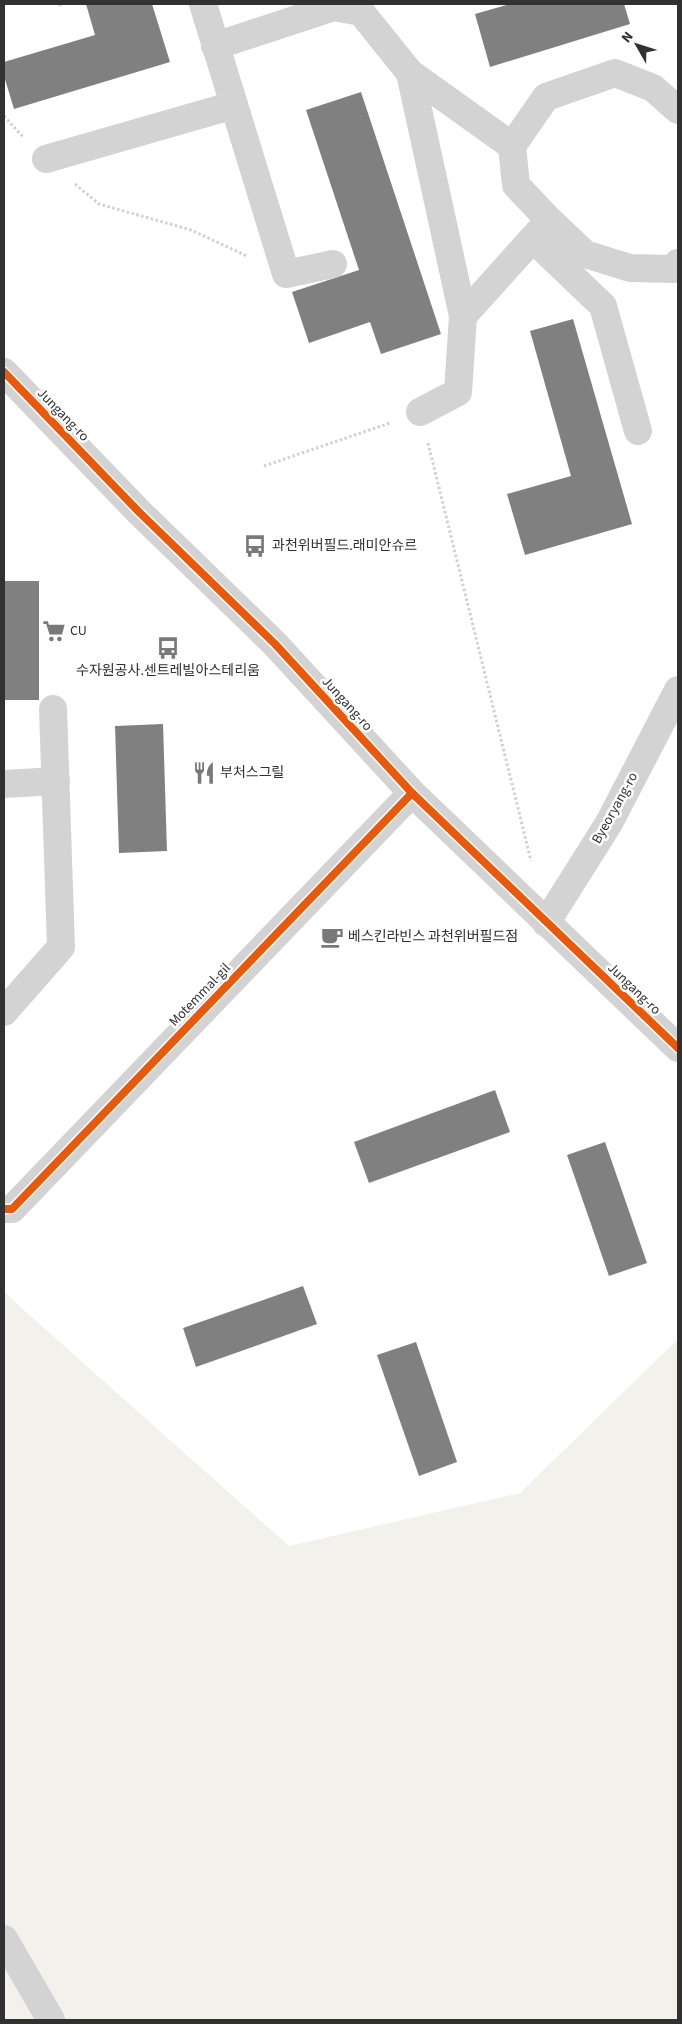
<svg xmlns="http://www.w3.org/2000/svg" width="682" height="2024" viewBox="0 0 682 2024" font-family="'Source Sans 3','Noto Sans KR',sans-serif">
	<rect width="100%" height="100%" fill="#fff"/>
	<polygon fill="#f2f1eb" points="4,1290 17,1304 289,1546 520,1493 678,1339 678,2020 4,2020"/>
	<g fill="#808080">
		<polygon points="86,4 152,4 170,62 14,109 4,76 4,62 95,35"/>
		<polygon points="510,4 624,4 630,24 490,67 475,14"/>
		<polygon points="361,92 441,334 381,354 370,322 309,343 292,292 359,270 306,110"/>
		<polygon points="573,319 632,524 525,555 507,494 571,476 530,331"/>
		<rect x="4" y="581" width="35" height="119"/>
		<polygon points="163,724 167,851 119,853 115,726"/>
		<polygon points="495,1090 510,1132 369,1183 354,1142"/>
		<polygon points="605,1142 647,1263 609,1276 567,1155"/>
		<polygon points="303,1286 317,1324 196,1367 183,1328"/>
		<polygon points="416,1342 457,1462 419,1476 377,1355"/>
	</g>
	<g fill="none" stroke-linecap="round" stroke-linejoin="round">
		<g stroke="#d1d1d1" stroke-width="3" stroke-dasharray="2.5 2.5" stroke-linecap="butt">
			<polyline points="59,4 61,6"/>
			<polyline points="4,116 24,138"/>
			<polyline points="75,184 99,204 191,230 247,256"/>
			<polyline points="428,443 531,861"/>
			<polyline points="264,466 390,423"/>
		</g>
		<g stroke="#d3d3d3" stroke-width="28">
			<polyline points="203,4 286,274 333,264"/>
			<polyline points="215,46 334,7 361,12 410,73 512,146"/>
			<polyline points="410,73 463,316 458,392 420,412"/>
			<polyline points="678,110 653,88 615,73 546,97 512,146 516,185 549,220 585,254 630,268 673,269 678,263"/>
			<polyline points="46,159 234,105"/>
			<polyline points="533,239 603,306 638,431"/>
			<polyline points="463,316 544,226"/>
			<polyline points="4,372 139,512 275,644 412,793 678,1048"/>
			<polyline points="4,784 56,781"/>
			<polyline points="546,923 609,823 678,690"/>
			<polyline points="4,1012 61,947 53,709"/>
			<polyline points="4,1209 12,1209 412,793"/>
			<polyline points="4,1939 51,2020"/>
		</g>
		<defs>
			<g id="cycleway">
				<polyline points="4,372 139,512 275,644 412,793 678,1048"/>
				<polyline points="4,1209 12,1209 412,793"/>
			</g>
		</defs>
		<use href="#cycleway" stroke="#fff" stroke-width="11"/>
		<use href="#cycleway" stroke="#e8590c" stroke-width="8"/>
	</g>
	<defs>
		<symbol id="bus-bare" viewBox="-9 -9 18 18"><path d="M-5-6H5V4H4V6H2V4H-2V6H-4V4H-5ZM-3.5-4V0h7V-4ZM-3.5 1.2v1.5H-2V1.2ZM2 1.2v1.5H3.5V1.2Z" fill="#797979" stroke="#fff" stroke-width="2.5" paint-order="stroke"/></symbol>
		<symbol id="supermarket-bare" viewBox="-9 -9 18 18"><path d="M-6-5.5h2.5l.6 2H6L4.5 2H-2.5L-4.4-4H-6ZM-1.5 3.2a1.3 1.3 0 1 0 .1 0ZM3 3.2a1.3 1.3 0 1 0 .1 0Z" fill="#797979" stroke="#fff" stroke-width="2.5" paint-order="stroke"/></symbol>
		<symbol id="restaurant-bare" viewBox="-9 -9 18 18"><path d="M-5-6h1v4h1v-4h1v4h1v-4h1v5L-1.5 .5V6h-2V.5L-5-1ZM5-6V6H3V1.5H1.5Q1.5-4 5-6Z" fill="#797979" stroke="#fff" stroke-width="2.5" paint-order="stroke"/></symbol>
		<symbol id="cafe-bare" viewBox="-9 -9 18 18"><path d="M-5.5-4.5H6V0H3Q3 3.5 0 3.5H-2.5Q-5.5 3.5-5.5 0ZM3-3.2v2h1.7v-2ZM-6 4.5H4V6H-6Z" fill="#797979" stroke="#fff" stroke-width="2.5" paint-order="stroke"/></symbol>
	</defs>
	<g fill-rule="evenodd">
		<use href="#bus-bare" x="239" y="530" width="32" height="32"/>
		<use href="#supermarket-bare" x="38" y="615" width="32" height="32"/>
		<use href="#bus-bare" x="152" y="632" width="32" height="32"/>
		<use href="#restaurant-bare" x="188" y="757" width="32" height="32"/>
		<use href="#cafe-bare" x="316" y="921" width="32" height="32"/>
	</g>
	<g text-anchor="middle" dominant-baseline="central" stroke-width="5" stroke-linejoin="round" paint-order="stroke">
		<g font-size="14" fill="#313131" stroke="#fff">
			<text transform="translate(63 415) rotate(46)">Jungang-ro</text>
			<text transform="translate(347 704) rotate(48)">Jungang-ro</text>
			<text transform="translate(615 808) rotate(-61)">Byeoryang-ro</text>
			<text transform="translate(634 989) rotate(44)">Jungang-ro</text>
			<text transform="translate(200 995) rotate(-46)">Motemmal-gil</text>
		</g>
		<g font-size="14" fill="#313131" stroke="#fff" text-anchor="start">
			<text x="272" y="546">과천위버필드.래미안슈르</text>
			<text x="70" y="631">CU</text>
			<text x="168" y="671" text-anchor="middle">수자원공사.센트레빌아스테리움</text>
			<text x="220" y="773">부처스그릴</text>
			<text x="348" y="937">베스킨라빈스 과천위버필드점</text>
		</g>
	</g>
	<rect width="682" height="2024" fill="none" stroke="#313131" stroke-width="10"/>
	<g transform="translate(637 45) rotate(309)" stroke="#ffffff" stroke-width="4" paint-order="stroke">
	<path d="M0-4L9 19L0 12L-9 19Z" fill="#313131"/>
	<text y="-8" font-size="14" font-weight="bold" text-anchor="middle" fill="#313131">N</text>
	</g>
</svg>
